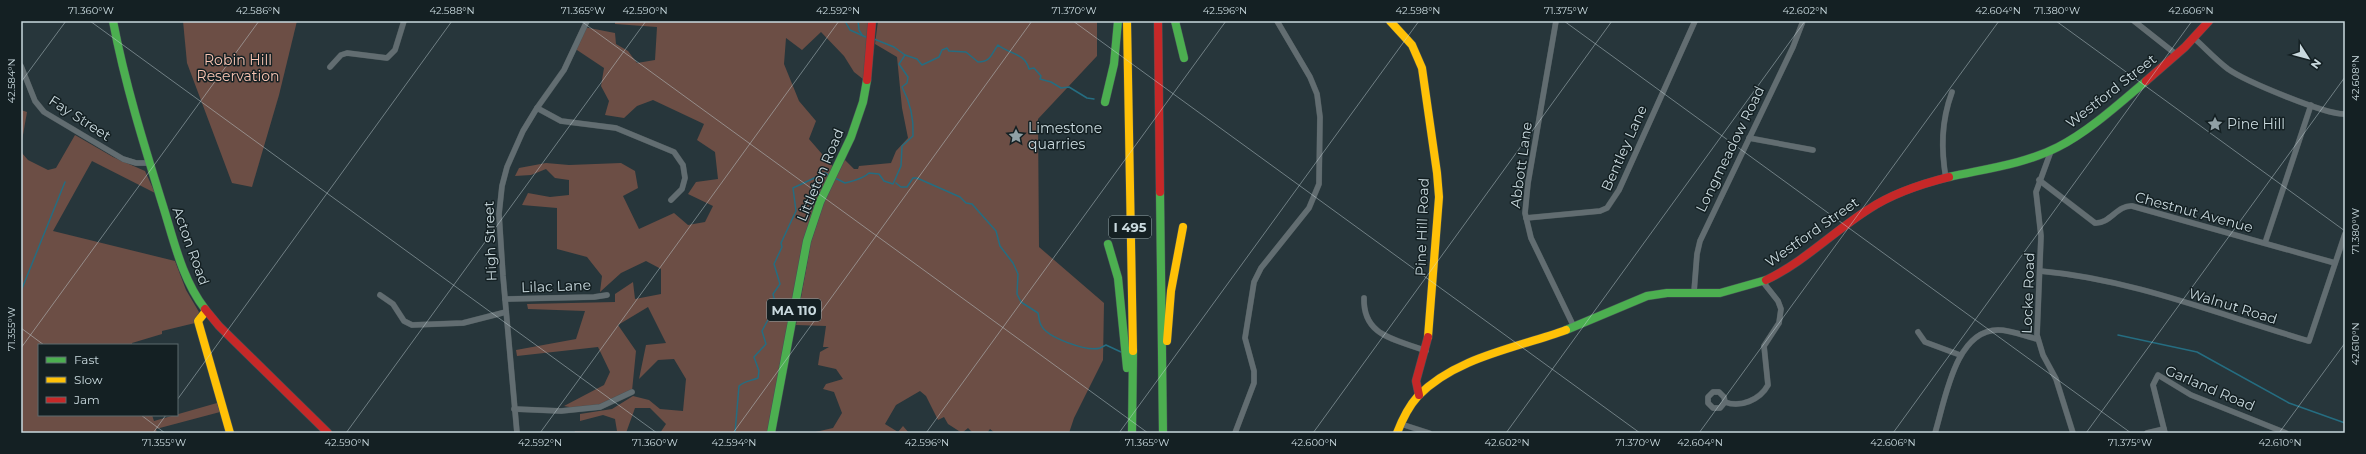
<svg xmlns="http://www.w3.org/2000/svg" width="2366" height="454" viewBox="0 0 2366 454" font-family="Montserrat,sans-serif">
	<rect width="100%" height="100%" fill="#27363b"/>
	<g fill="#6c4e45">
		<polygon points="183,21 297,21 279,95 252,187 232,183 187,63"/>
		<path d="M615,21H868V83L854,72L844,56L821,32L802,50L786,38L784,64L799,101L816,121L809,139L835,169L820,202L771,433H660L666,424L650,408H635L626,433H574L575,431H617L615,419L603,415L580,421V414L612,409L633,396L649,400L660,409L683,411L686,379L674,359L658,360L639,379L646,345L666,343L648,307L618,325L636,351L632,391C612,404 587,411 564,406L604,385L610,372L598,347L517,356L516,350L576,339L585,311L528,309L527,304L615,302V294L633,282L635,299L661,294V269L646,261L621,273L600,292L602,276L587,257L557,249V208L522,205L528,193L550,197L569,195V180L555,178L546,169L531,175L515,176L519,168L546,163L569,165L621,163L635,171L638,188L623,196L639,229L674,213L688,225L705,222L713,206L688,194L696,182L718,179L715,152L697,140L704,124L653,100L637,106L624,118L605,115L609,101L601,86L604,68L574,48L584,27L615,33L616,44L628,51L637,63L655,60L657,27L615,24Z"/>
		<polygon points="878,21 1097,21 1097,56 1038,119 1039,247 1104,303 1103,360 1074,418 1069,433 995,433 990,429 987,433 973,433 968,428 962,433 948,424 944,417 938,420 926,396 920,391 896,405 885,424 898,432 903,426 909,433 811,433 833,428 842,413 834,392 823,389 826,384 843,379 836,369 818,365 820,352 829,347 823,347 826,326 796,325 811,242 823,205 844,159 854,169 858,169 859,166 891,163 896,151 908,138 902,108 897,57 875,44"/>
		<polygon points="21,110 27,112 21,146"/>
		<polygon points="75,135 113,157 145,171 155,193 92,161 53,231 175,261 186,290 199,312 195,323 162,331 162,334 132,343 132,345 39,345 39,415 152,415 154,421 217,403 220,412 156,429 157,433 21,433 21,152 28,160 48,170 56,168"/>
	</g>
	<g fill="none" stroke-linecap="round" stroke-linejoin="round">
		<g stroke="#256d81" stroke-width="1.5">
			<polyline points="845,21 850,30 868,38"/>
			<polyline points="858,21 859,30 862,35"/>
			<path d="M905,55L917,59L922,65L939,57L942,50L947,48L949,51L966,52L978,62C991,62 991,54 998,45C1009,54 1025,53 1029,69L1034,68L1041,76L1040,79L1051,82L1061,88L1069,87L1087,98L1094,99"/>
			<path d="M835,178L845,183C853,181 863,179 869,173L879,174L884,181L893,184L901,166L902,146L913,136C914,119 910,102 902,87L907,83L908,77L899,64L905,55L894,47L874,39"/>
			<path d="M896,183L901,187H907L913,178H917L960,197L966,203L972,204L996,231L1000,246L1013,263L1018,274L1017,294L1021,302L1038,313C1039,317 1039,322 1041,325C1047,338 1088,352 1100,348C1102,347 1104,346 1106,345L1121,352"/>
			<polyline points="21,291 65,182"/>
			<polyline points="2118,335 2197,352 2289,403 2345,423"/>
			<path d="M735,433L739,386C744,381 751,381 758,378L759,371L754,357L766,344L762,331L770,316L768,310L775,302L773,294L780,284L774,264L782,247L781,243L796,211L793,188L825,173L830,176"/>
		</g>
		<defs>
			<g id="street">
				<polyline points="1556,21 1528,183 1525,213 1531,238 1574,327"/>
				<polyline points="2134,21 2177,55"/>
				<path d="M2194,38C2205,48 2216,60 2228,69C2245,81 2326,115 2345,114"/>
				<polyline points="21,66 35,101 44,112 123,159 136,163 150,163"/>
				<polyline points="330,67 341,55 347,53 387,58 395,50 404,21"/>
				<polyline points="537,108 561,121 616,128 674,152 683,165 685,178 682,189 671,200"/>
				<polyline points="1749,138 1813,150"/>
				<polyline points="2051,151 2036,192 2041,236 2037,335 2043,355 2056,379 2073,433"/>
				<path d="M1946,179C1941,149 1941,122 1952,92"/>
				<path d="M2039,180L2095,223C2110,224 2117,205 2132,206L2335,263"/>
				<polyline points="1526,218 1600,211 1607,208 1619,190 1695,21"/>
				<polyline points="2265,243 2311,105"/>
				<path d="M2040,271C2132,279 2220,315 2309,341L2345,234"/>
				<polyline points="1694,292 1697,254 1700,241 1793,47 1803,21"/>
				<polyline points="380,295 393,304 404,321 412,325 463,323 506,312"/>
				<path d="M1364,298C1363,337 1396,339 1426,351"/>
				<polyline points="505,299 594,297 607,295"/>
				<polyline points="1918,332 1925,342 1960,355"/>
				<path d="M1725,402L1720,408H1713L1708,403V397L1713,392H1719L1724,397L1725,402C1740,408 1760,400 1768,385L1764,346L1779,323L1781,309L1778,301L1763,282"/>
				<polyline points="514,409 561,411 600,407 632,392"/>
				<polyline points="1401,424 1429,433"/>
				<polyline points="517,433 503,276 499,214 502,186 507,167 523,131 537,108 564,70 587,21"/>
				<polyline points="1235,433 1254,383 1254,371 1245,338 1254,282 1261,268 1309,208 1319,184 1320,117 1317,94 1310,77 1277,21"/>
				<path d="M1935,433C1945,401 1955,330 1998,330C2011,330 2025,336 2037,339"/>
				<polyline points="2147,433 2164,429"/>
				<polyline points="2165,433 2153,385 2158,375 2191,395 2286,433"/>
			</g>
			<g id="fast">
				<path d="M113,21C125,84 144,145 163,206C174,241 182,279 205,309"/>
				<polyline points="1175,21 1184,58"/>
				<polyline points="1105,102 1114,64 1118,21"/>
				<path d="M1949,177C1984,169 2025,164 2058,147C2088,132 2120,103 2146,81"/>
				<polyline points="1160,192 1163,433"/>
				<polyline points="1108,244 1118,278 1127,368"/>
				<polyline points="1566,330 1647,296 1667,293 1720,293 1766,280"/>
				<polyline points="771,433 807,241 820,202 851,137 863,102 867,80"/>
				<polyline points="1132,433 1133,351"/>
			</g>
			<g id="slow">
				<polyline points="1127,21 1133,351"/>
				<polyline points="1390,21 1412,45 1422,68 1437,173 1439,197 1428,337"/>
				<polyline points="206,311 198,321 230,433"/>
				<polyline points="1167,341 1171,291 1183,227"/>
				<path d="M1397,433C1402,420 1409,406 1418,396C1456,357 1517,348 1566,330"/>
			</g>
			<g id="jam">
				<polyline points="1158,21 1160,192"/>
				<polyline points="867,80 872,21"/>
				<polyline points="2146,81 2185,47 2209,21"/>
				<path d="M1766,280C1804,262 1834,231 1869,209C1893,193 1921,184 1949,177"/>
				<polyline points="205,309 219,326 328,433"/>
				<polyline points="1419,395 1416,381 1428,337"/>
			</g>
		</defs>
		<use href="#street" stroke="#455255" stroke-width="6"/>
		<use href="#fast" stroke="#455255" stroke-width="9"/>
		<use href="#slow" stroke="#455255" stroke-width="9"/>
		<use href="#jam" stroke="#455255" stroke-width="9"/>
		<use href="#street" stroke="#626d71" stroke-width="5.5"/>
		<use href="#fast" stroke="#4caf50" stroke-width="8"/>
		<use href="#slow" stroke="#ffc107" stroke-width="8"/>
		<use href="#jam" stroke="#c62828" stroke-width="8"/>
	</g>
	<path fill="none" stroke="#c9d9de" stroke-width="1" stroke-opacity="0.45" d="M90,21L657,433M581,21L1148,433M1073,21L1640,433M1564,21L2131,433M2056,21L2345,231M21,82L66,21M21,328L44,345M21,348L259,21M177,400L452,21M141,415L165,433M153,433L166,415M346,433L646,21M540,433L839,21M733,433L1032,21M926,433L1226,21M1119,433L1419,21M1313,433L1612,21M1506,433L1805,21M1699,433L1999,21M1893,433L2192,21M2086,433L2345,77M2279,433L2345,343"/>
	<defs>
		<symbol id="sight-bare" viewBox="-9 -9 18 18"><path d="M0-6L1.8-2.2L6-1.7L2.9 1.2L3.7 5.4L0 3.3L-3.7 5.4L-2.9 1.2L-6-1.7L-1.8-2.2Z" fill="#90a0a5" stroke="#142023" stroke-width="2.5" paint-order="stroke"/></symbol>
	</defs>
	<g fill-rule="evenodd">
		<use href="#sight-bare" x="2204" y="113" width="22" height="22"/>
		<use href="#sight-bare" x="1005" y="125" width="22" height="22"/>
	</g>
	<g text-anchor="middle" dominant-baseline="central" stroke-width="3" stroke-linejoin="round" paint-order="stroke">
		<g fill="#142023" stroke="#93a2a6" stroke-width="1">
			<rect x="1109" y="216" width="42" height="22" rx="3"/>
			<rect x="767" y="299" width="54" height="22" rx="3"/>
		</g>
		<g font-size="13" font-weight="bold" fill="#c9d9de">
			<text x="1130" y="227">I 495</text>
			<text x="794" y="310">MA 110</text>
		</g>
		<g font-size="14" fill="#fac5b3" stroke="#142023">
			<text x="238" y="60">Robin Hill<tspan x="238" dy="16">Reservation</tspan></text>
		</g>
		<g font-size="14" fill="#c9d9de" stroke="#142023">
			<text transform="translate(2111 91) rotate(-38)">Westford Street</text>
			<text transform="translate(80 118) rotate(33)">Fay Street</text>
			<text transform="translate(1624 148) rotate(-66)">Bentley Lane</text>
			<text transform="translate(1730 149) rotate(-64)">Longmeadow Road</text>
			<text transform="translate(1521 165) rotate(-82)">Abbott Lane</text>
			<text transform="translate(820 175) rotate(-67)">Littleton Road</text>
			<text transform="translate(2194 212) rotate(15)">Chestnut Avenue</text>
			<text transform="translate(1422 227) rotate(-88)">Pine Hill Road</text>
			<text transform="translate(1812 232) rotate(-35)">Westford Street</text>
			<text transform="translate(490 241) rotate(-92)">High Street</text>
			<text transform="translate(191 246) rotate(70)">Acton Road</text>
			<text transform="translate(556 286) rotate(-2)">Lilac Lane</text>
			<text transform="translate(2028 293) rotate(-88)">Locke Road</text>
			<text transform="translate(2233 306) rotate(17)">Walnut Road</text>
			<text transform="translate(2210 388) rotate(23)">Garland Road</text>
		</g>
		<g font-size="14" fill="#c9d9de" stroke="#142023" text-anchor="start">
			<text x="2227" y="124">Pine Hill</text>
			<text x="1028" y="128">Limestone<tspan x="1028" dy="16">quarries</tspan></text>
		</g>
	</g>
	<rect width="2366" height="454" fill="none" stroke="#142023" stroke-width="44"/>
	<rect x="38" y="344" width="140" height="72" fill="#142023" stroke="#5c6a6e"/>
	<rect x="46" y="357" width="20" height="6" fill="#4caf50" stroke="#5c6a6e"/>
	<text x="74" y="364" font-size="12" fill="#c9d9de">Fast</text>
	<rect x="46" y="377" width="20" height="6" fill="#ffc107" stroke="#5c6a6e"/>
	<text x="74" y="384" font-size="12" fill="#c9d9de">Slow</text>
	<rect x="46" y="397" width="20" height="6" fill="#c62828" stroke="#5c6a6e"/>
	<text x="74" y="404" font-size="12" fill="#c9d9de">Jam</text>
	<g transform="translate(2308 58) rotate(126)" stroke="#142023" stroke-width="3" paint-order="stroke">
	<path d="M0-3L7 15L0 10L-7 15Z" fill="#c9d9de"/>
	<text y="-6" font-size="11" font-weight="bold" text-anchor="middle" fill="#c9d9de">N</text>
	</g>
	<rect x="22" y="22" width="2322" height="410" fill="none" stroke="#c9d9de" stroke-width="1.5"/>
	<g font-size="10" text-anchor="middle" fill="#c9d9de">
		<text x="91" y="14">71.360°W</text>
		<text x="258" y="14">42.586°N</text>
		<text x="452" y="14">42.588°N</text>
		<text x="583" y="14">71.365°W</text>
		<text x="645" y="14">42.590°N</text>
		<text x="838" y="14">42.592°N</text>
		<text x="1074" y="14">71.370°W</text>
		<text x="1225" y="14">42.596°N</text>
		<text x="1418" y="14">42.598°N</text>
		<text x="1566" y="14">71.375°W</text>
		<text x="1805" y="14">42.602°N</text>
		<text x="1998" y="14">42.604°N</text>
		<text x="2057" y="14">71.380°W</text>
		<text x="2191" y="14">42.606°N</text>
		<text transform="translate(2355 78) rotate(-90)" y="4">42.608°N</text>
		<text transform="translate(11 81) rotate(-90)" y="4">42.584°N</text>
		<text transform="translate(2355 231) rotate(-90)" y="4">71.380°W</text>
		<text transform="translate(11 329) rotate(-90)" y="4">71.355°W</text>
		<text transform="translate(2355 344) rotate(-90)" y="4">42.610°N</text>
		<text x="164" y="446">71.355°W</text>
		<text x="347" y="446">42.590°N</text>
		<text x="540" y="446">42.592°N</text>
		<text x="655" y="446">71.360°W</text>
		<text x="734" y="446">42.594°N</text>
		<text x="927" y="446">42.596°N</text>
		<text x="1147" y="446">71.365°W</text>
		<text x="1314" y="446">42.600°N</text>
		<text x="1507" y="446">42.602°N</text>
		<text x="1638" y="446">71.370°W</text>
		<text x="1700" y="446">42.604°N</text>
		<text x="1893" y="446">42.606°N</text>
		<text x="2130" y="446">71.375°W</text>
		<text x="2280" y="446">42.610°N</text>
	</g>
</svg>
